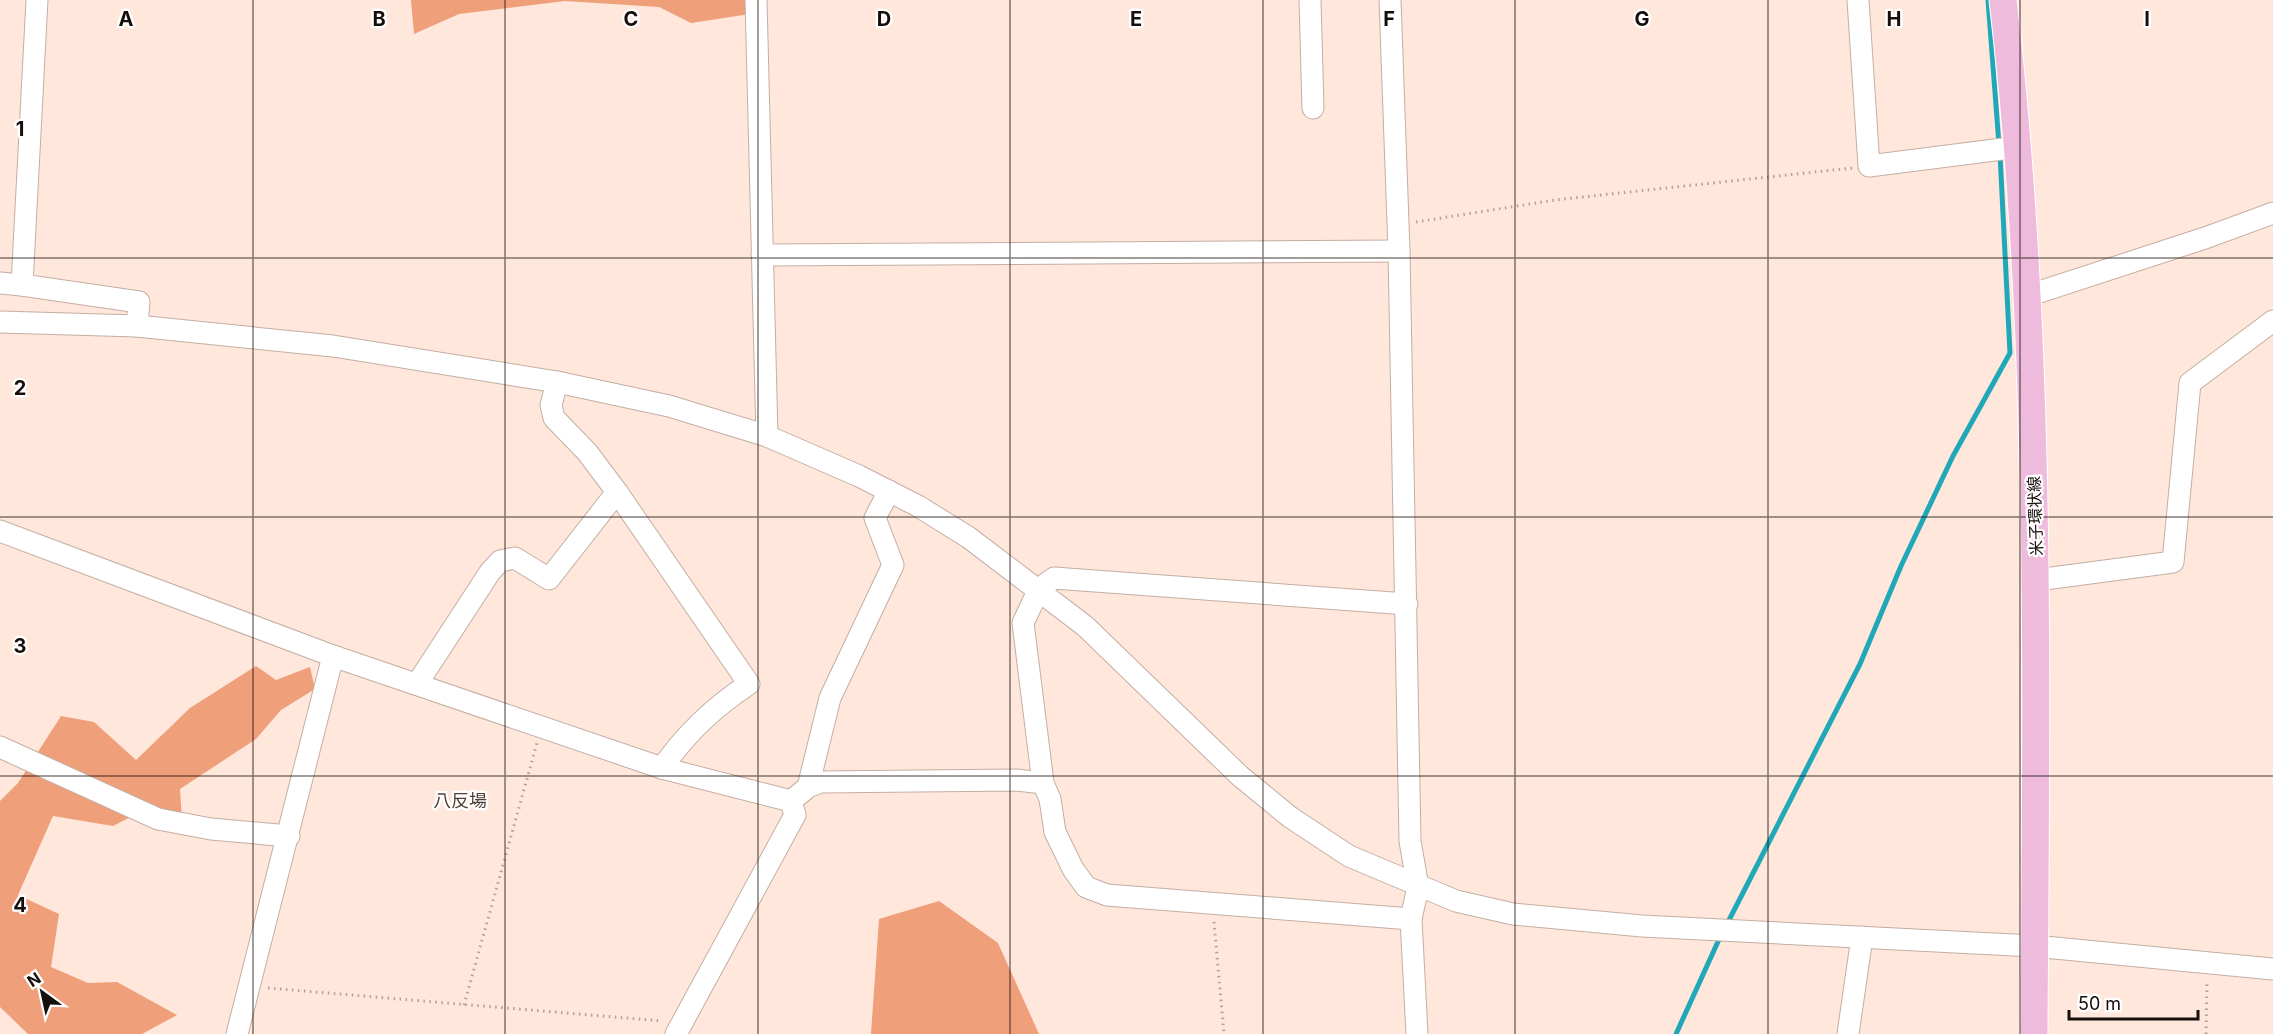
<svg xmlns="http://www.w3.org/2000/svg" width="2273" height="1034" viewBox="0 0 2273 1034" font-family="Inter,'Noto Sans JP',sans-serif">
	<rect width="100%" height="100%" fill="#ffe7dc"/>
	<g fill="#ef9f7a">
		<polygon points="411,0 749,0 750,14 691,23 659,7 565,1 459,14 414,34"/>
		<polygon points="256,666 276,680 310,667 315,689 281,710 256,739 180,789 182,819 148,808 113,826 53,816 18,895 59,914 51,967 88,983 117,982 177,1015 142,1034 28,1034 0,1007 0,801 18,783 61,716 94,722 136,760 190,708"/>
		<polygon points="939,901 998,943 1039,1034 871,1034 879,919"/>
	</g>
	<g fill="none" stroke-linecap="round" stroke-linejoin="round">
		<g stroke="#20a8b8" stroke-width="5">
			<polyline points="1988,0 1999,145"/>
			<polyline points="1727,924 1860,664 1901,566 1953,456 2010,353 2000,154"/>
			<polyline points="1676,1034 1721,935"/>
		</g>
		<defs>
			<g id="minor">
				<polyline points="37,0 22,285 139,302 137,326"/>
				<polyline points="756,0 767,436"/>
				<polyline points="1310,0 1313,108"/>
				<polyline points="1390,0 1399,251 1410,841 1418,887 1411,919 1417,1034"/>
				<polyline points="1858,0 1869,166 2018,147"/>
				<polyline points="762,255 1399,251"/>
				<polyline points="0,283 22,285"/>
				<polyline points="2027,296 2205,238 2273,213"/>
				<polyline points="0,322 137,326 333,346 557,382 669,406 767,436 859,476 918,506 968,537 1085,626 1240,776 1290,817 1349,856 1456,901 1513,914 1642,926 2034,946 2273,969"/>
				<path d="M557,382L551,405L554,418L587,452L617,492L749,684C714,707 686,733 662,768"/>
				<polyline points="0,531 333,656 662,768 791,801"/>
				<polyline points="2037,580 2173,562 2190,383 2273,321"/>
				<polyline points="417,684 490,572 500,561 515,558 549,579 617,492"/>
				<polyline points="0,747 158,819 211,829 289,836"/>
				<polyline points="1043,783 1023,623 1039,589 1054,578 1407,604"/>
				<polyline points="808,787 830,698 893,565 875,518 889,491"/>
				<polyline points="791,801 808,787 820,782 1016,780 1043,783 1050,799 1055,832 1073,869 1086,887 1107,895 1411,919"/>
				<polyline points="237,1034 333,656"/>
				<polyline points="676,1034 795,815 791,801"/>
				<polyline points="1848,1034 1862,937"/>
			</g>
			<path id="major" d="M2003,0C2043,343 2036,689 2034,1034"/>
		</defs>
		<use href="#minor" stroke="#c4aea3" stroke-width="23"/>
		<use href="#major" stroke="#fff" stroke-width="29"/>
		<g stroke="#b29f97" stroke-width="3" stroke-dasharray="1.5 4.5" stroke-linecap="butt">
			<polyline points="1416,222 1555,200 1852,168"/>
			<polyline points="1214,922 1224,1034"/>
			<polyline points="268,988 662,1021"/>
			<polyline points="464,1005 537,743"/>
			<polyline points="2206,1034 2207,982"/>
		</g>
		<use href="#minor" stroke="#fff" stroke-width="21"/>
		<use href="#major" stroke="#efbbdd" stroke-width="27"/>
	</g>
	<path fill="none" stroke="#160e0b" stroke-width="1.5" stroke-opacity="0.55" d="M253,0V1034M505,0V1034M758,0V1034M1010,0V1034M1263,0V1034M1515,0V1034M1768,0V1034M2020,0V1034M0,258H2273M0,517H2273M0,776H2273"/>
	<g text-anchor="middle" dominant-baseline="central" stroke-width="4.5" stroke-linejoin="round" paint-order="stroke">
		<g font-size="16" fill="#160e0b" stroke="#fff">
			<text transform="translate(2035 516) rotate(-92)">米子環状線</text>
		</g>
		<g font-size="18" fill="#513f36" stroke="#fff">
			<text x="460" y="800">八反場</text>
		</g>
	</g>
	<g font-size="20" text-anchor="middle" font-weight="bold" fill="#160e0b" stroke="#fff" stroke-width="4.5" stroke-linejoin="round" paint-order="stroke">
		<text x="126" y="26">A</text>
		<text x="379" y="26">B</text>
		<text x="631" y="26">C</text>
		<text x="884" y="26">D</text>
		<text x="1136" y="26">E</text>
		<text x="1389" y="26">F</text>
		<text x="1642" y="26">G</text>
		<text x="1894" y="26">H</text>
		<text x="2147" y="26">I</text>
		<text x="20" y="136">1</text>
		<text x="20" y="395">2</text>
		<text x="20" y="653">3</text>
		<text x="20" y="912">4</text>
	</g>
	<g transform="translate(42 992) rotate(327)" stroke="#ffffff" stroke-width="4.5" paint-order="stroke">
	<path d="M0-4.5L10 22L0 15L-10 22Z" fill="#160e0b"/>
	<text y="-9" font-size="16" font-weight="bold" text-anchor="middle" fill="#160e0b">N</text>
	</g>
	<path d="M2069 1010v9h129v-9" fill="none" stroke="#160e0b" stroke-width="3"/>
	<text x="2078" y="1010" font-size="18" fill="#160e0b" stroke="#ffffff" stroke-width="4.5" paint-order="stroke">50 m</text>
</svg>
